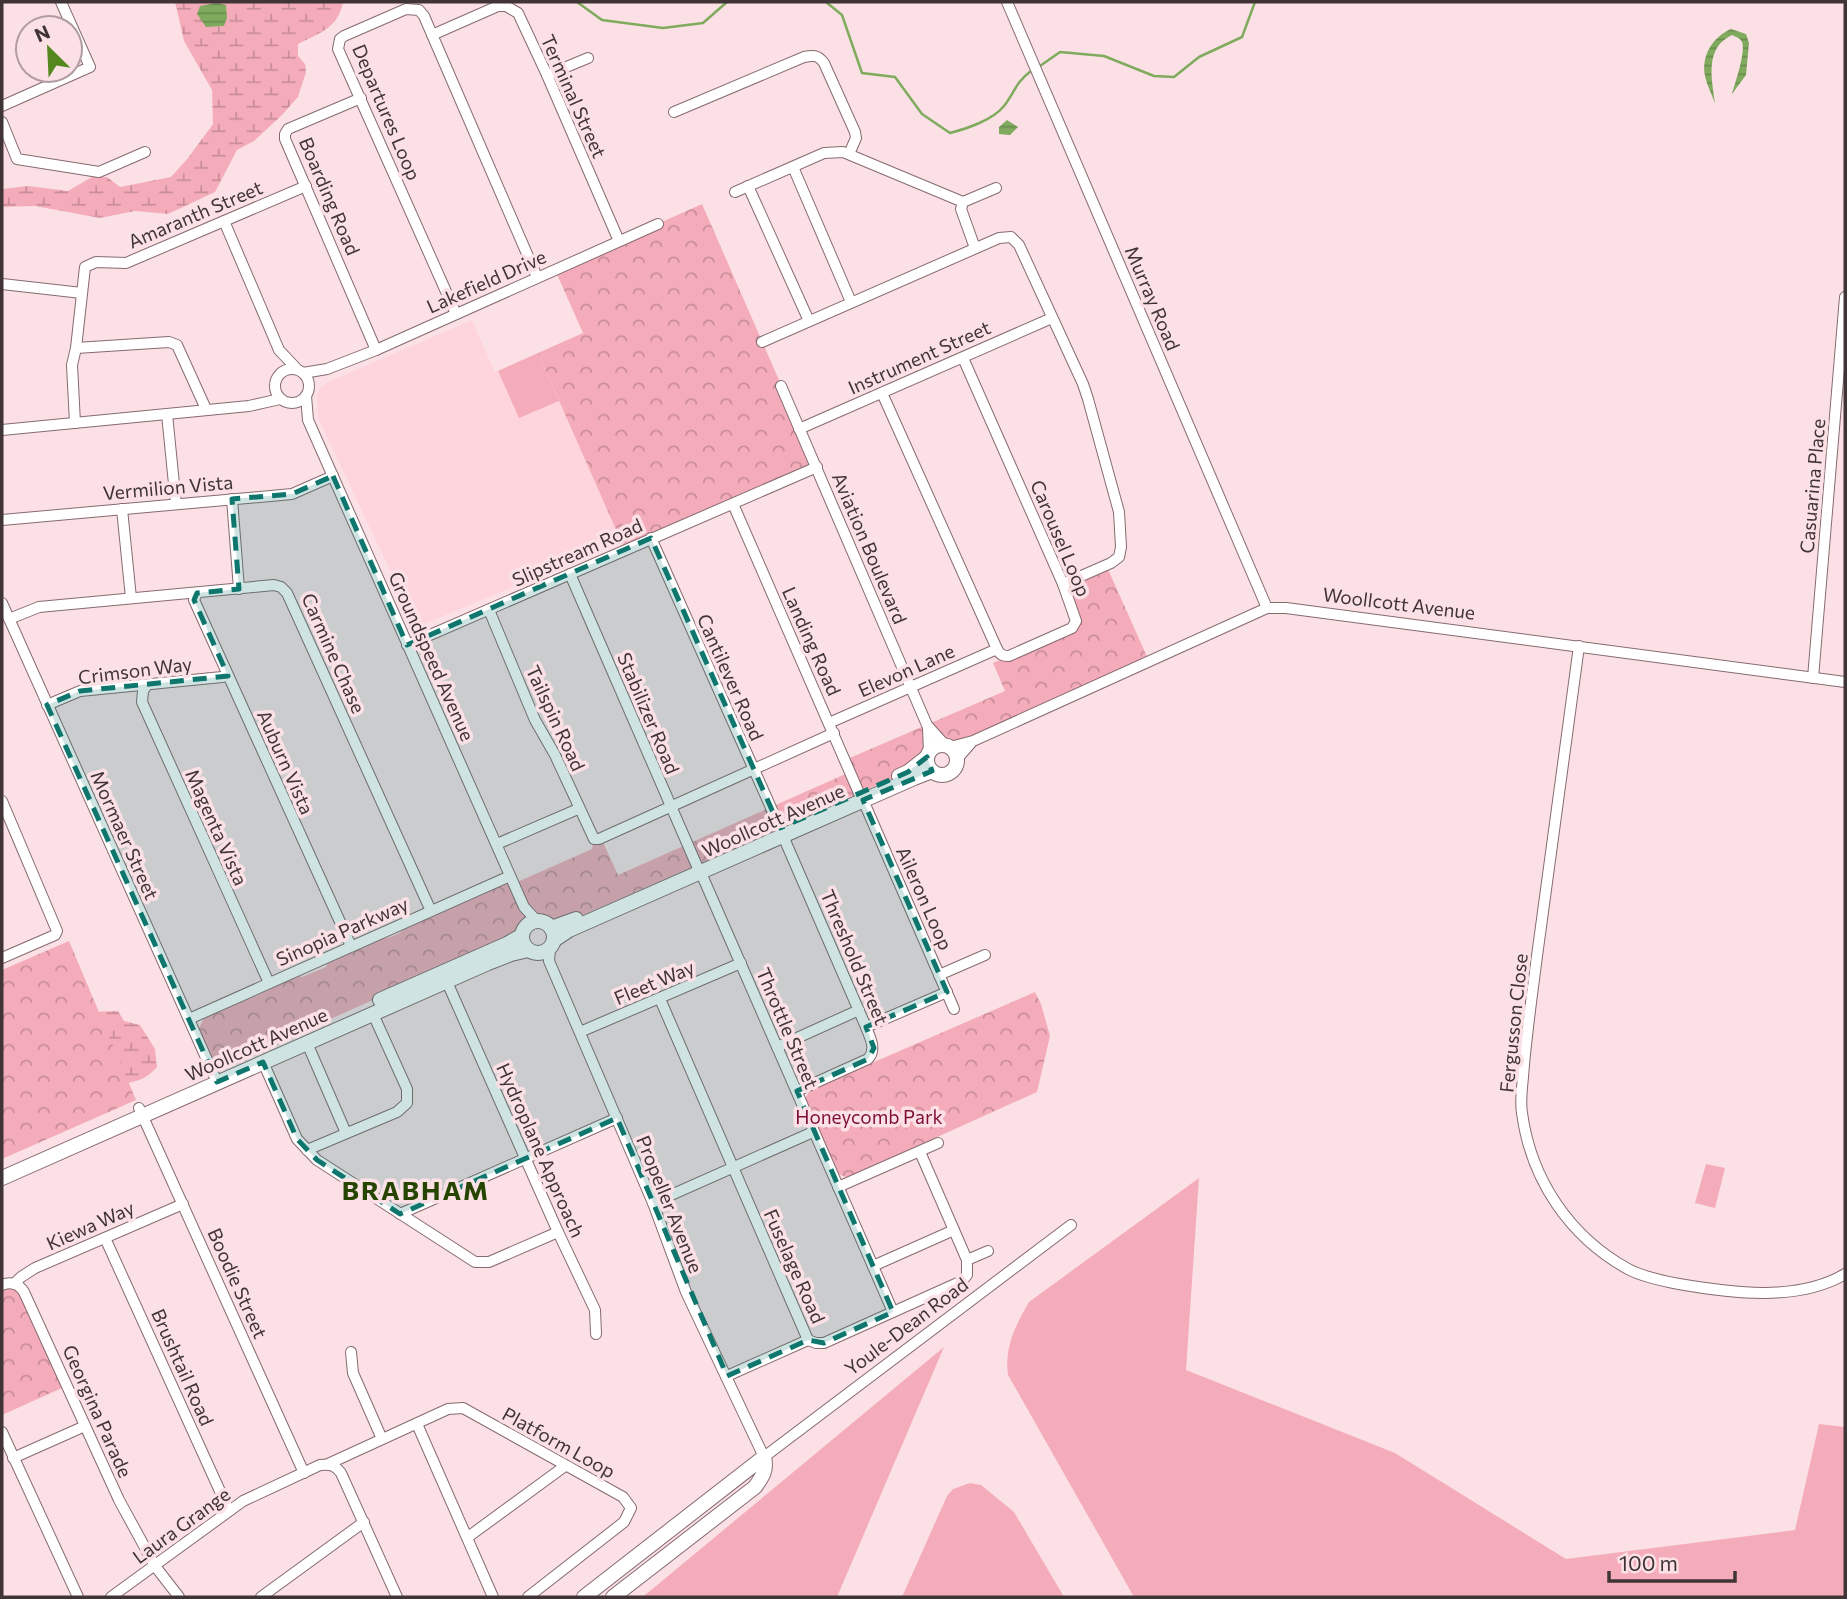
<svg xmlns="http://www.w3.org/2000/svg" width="1847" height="1599" viewBox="0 0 1847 1599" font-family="Commissioner,sans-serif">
	<defs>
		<pattern id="wetland-marsh" width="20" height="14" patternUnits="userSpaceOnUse" patternTransform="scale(1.75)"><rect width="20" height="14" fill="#f5acba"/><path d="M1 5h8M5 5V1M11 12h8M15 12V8" fill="none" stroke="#c88d98"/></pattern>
		<pattern id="park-crowns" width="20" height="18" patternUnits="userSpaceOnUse" patternTransform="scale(1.75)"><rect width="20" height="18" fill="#f5acba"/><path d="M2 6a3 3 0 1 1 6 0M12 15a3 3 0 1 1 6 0" fill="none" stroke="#c88d98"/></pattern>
		<pattern id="water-rules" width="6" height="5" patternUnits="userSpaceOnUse" patternTransform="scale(1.75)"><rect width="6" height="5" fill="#80ab5e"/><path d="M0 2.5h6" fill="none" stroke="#6a8c4e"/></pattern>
	</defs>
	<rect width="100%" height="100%" fill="#fbe1e5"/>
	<polygon fill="#fed5dc" points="472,320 495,372 538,353 625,540 417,627 318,418 317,395 320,388 328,382"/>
	<g fill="#f5acba">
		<polygon points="538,353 559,401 519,418 498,371"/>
		<polygon points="1706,1164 1725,1168 1715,1208 1695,1203"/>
		<path d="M1199,1178L1186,1370L1395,1453L1566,1559L1795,1530L1819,1424L1845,1427V1597H1134L1008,1375C1004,1348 1016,1324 1029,1302Z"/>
		<polygon points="944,1347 837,1597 642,1597 650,1591"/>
		<polygon points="970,1483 981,1485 1014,1512 1064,1597 902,1597 947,1496 953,1489"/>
	</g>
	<g fill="url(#wetland-marsh)">
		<path d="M175,2H343C338,28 320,33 298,44V56L305,64L306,72L298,97L281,116L254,141L237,150L215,192L168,214L135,211L100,218L35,206L2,207V189L28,186L68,191L92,177H107L120,187L171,177L188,158L213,124L212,90L184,41Z"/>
		<path d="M118,1011L124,1021L140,1025L155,1049L157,1067C145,1080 138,1081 122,1084L89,1012Z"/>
	</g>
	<g fill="url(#park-crowns)">
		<polygon points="702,204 817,467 625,550 538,353 583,333 555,270"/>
		<path d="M1107,567L1149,661L973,741L937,745L911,770L563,924H547L537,921L526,926L521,936L493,946L226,1066L214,1063L198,1030L204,1018L258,995L297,975L302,977L326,967L328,962L379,938C387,940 403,933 407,926L510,876L515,883L592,849L594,839L601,838L618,875L850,772L845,760L1005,691L993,663L1072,628L1074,625L1063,584Z"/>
		<polygon points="69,941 136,1100 2,1159 2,970"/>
		<path d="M1035,992L1041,1004L1050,1036L1037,1092L849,1177C842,1177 840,1175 835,1170L804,1101L810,1090Z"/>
		<polygon points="9,1288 18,1291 21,1294 62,1388 2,1415 2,1291"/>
	</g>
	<g fill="url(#water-rules)">
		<polygon points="217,3 226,5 227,18 224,26 206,27 197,14 200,6"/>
		<path d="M1731,29L1746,34L1749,43L1746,75L1732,94C1735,83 1746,52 1742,42C1740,38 1736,37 1732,35C1704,48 1712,79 1715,103C1712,95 1707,85 1705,76C1701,55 1713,37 1731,29Z"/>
		<polygon points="1007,120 1018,127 1010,135 999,134 999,127"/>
	</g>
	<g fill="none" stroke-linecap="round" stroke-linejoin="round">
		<g stroke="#80ab5e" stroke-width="2.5">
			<polyline points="577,2 602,20 663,28 703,23 727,2"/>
			<path d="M826,2L842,15L862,73L895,77L922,114L950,133C966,129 993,120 1004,106C1015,92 1015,83 1031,71"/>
			<polyline points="1040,66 1060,52 1104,56 1154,76 1174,77 1199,57 1242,37 1255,2"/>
		</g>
		<defs>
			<g id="minor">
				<polyline points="1007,2 1267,608"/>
				<polyline points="432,35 498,6 506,6 518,13 547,75 619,241"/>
				<polyline points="547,75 588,58"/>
				<polyline points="361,98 288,129 285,134 285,139 376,350"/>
				<polyline points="2,106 90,67 61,2"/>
				<path d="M674,112L804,57C814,55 818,55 824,63L855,132L856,138L849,154"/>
				<polyline points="2,122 17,159 99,172 145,152"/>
				<polyline points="793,167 851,302"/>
				<polyline points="748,186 809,321"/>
				<polyline points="735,192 824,153 843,152 963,202"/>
				<polyline points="224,221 279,350 296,368"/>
				<polyline points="975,248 961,209 963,202 996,188"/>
				<polyline points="2,284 82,293"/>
				<polyline points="456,314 338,49 340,39 344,36 406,9 419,10 424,16 537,277"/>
				<polyline points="762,342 999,238 1011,237 1019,245 1083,384 1088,399 1119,512 1121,547 1119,557 1111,563 1063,584"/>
				<polyline points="76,348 169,342 177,345 206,409"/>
				<circle cx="292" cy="386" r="17"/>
				<polyline points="303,373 327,369 376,350 658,224"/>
				<polyline points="781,386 927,725 945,745"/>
				<path d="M882,393L997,649C1000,655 1003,656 1009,656L1072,628L1076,621L1063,584L963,358"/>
				<polyline points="306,396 308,420 524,907 537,921"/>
				<polyline points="167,414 176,504"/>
				<polyline points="75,423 72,365 76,348 85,267 96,262 126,263 306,186"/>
				<polyline points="799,429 1052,318"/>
				<polyline points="2,430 249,406 280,399"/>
				<polyline points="232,499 239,589"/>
				<polyline points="733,504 859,793"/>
				<polyline points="122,509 131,598"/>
				<polyline points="2,520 292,494 333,476"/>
				<polyline points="651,538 780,828"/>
				<polyline points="570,574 697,866"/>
				<polyline points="197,593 194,600 351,946"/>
				<polyline points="2,603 217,1082"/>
				<polyline points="489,610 535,720 555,755 594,839 599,839 834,733"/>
				<polyline points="9,619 39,607 274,585 281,587 287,593 431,911"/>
				<polyline points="407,645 817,467"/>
				<path d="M1579,646C1565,749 1551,852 1537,956C1532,996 1526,1036 1523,1077C1522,1088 1520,1102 1522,1113C1531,1180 1570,1237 1628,1269C1643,1277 1663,1281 1679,1284C1731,1293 1798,1302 1845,1274"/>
				<polyline points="1813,678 1845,297"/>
				<polyline points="147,685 143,691 142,702 269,983"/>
				<polyline points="47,705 80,691 222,677 227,675"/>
				<polyline points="829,723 997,649"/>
				<polyline points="928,728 929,752"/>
				<polyline points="950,747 973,741 1267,608 1286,608 1845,682"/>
				<polyline points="957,759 971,743"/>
				<polyline points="863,800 954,1009"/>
				<polyline points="2,801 57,931 55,935 2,958"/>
				<path d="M783,836L866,1027C870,1038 877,1049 868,1059L797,1091"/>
				<polyline points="497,844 578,809"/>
				<polyline points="701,873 893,1312"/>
				<polyline points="550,948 549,961 653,1203 686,1292 764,1457 1071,1225"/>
				<polyline points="939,975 985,955"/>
				<polyline points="447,982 558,1232 595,1310 596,1334"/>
				<polyline points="660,999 808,1340 816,1343 824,1343 962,1281 967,1275 967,1260 920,1152"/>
				<polyline points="189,1019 510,876"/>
				<polyline points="866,1027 947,992"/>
				<polyline points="580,1032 741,963"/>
				<polyline points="307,1043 346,1133"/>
				<polyline points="777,1047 859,1010"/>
				<polyline points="263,1062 297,1139 317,1160 475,1262 489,1262 558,1232"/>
				<polyline points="139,1108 304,1473"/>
				<polyline points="307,1150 397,1112 407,1103 407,1089 373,1014"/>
				<polyline points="838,1187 938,1143"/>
				<polyline points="653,1203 813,1132"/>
				<polyline points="400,1214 617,1118"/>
				<polyline points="105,1238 229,1511"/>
				<polyline points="967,1260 988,1251"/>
				<polyline points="873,1266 954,1230"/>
				<polyline points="14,1284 21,1277 35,1268 183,1204"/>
				<path d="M2,1285C11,1281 19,1284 24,1292L119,1500L155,1566L179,1597"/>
				<polyline points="351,1352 353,1373 382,1439"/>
				<polyline points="727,1376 808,1340"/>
				<polyline points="417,1424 493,1597"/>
				<polyline points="2,1432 78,1597"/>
				<polyline points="13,1458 85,1426"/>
				<polyline points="328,1464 448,1409 463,1408 623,1497 631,1508 624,1522 528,1597"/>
				<polyline points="468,1537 565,1466"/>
				<path d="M111,1597L243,1501L320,1465C330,1464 335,1465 341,1473L397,1597"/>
				<polyline points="261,1597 364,1522"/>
			</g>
			<g id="major">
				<circle cx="942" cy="760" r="15"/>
				<polyline points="899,776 908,772 927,757"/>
				<circle cx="538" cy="937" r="16"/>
				<polyline points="551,928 576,919"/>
				<polyline points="554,940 569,930 914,778 932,771"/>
				<polyline points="380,1000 507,944 521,936"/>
				<polyline points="2,1178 488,963 511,954 528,950"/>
				<path d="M584,1597L764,1457C767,1470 763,1476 755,1487L613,1597"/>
			</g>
		</defs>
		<use href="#minor" stroke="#866a6f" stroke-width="12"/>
		<use href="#major" stroke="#866a6f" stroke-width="16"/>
		<use href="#minor" stroke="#fff" stroke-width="10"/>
		<use href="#major" stroke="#fff" stroke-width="14"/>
	</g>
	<path fill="#0f766e" fill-opacity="0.2" stroke="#0f766e" stroke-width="5" stroke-dasharray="14 9" stroke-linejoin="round" d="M333,476L407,645L651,538L780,828L908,772L927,757L932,771L863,800L947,992L866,1027L874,1048L868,1059L797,1091L893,1312L824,1343L808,1340L727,1376L617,1118L400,1214L317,1160L297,1139L263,1062L217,1082L47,705L80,691L228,676L194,600L197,593L239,589L232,499L292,494Z"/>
	<g text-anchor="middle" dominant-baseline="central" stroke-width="7" stroke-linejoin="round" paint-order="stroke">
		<g font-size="19" fill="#403436" stroke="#fbe1e5">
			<text transform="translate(574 96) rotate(66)">Terminal Street</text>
			<text transform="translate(387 112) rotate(67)">Departures Loop</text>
			<text transform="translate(330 196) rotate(67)">Boarding Road</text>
			<text transform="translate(195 214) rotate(-23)">Amaranth Street</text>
			<text transform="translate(486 281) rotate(-24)">Lakefield Drive</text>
			<text transform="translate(1153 298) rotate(67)">Murray Road</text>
			<text transform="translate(919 357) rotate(-24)">Instrument Street</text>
			<text transform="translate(1812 486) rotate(-85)">Casuarina Place</text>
			<text transform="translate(168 487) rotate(-5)">Vermilion Vista</text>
			<text transform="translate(1061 538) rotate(67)">Carousel Loop</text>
			<text transform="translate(870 548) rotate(67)">Aviation Boulevard</text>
			<text transform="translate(577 552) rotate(-24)">Slipstream Road</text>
			<text transform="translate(1399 603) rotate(7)">Woollcott Avenue</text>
			<text transform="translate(812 641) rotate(66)">Landing Road</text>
			<text transform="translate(334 653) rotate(66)">Carmine Chase</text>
			<text transform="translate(432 656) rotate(66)">Groundspeed Avenue</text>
			<text transform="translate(135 670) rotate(-7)">Crimson Way</text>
			<text transform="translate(906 670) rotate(-24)">Elevon Lane</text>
			<text transform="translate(731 677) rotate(66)">Cantilever Road</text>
			<text transform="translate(649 713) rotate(67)">Stabilizer Road</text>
			<text transform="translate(556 718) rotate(65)">Tailspin Road</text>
			<text transform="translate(286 762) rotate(66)">Auburn Vista</text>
			<text transform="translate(773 820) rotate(-24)">Woollcott Avenue</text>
			<text transform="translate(217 827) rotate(66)">Magenta Vista</text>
			<text transform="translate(125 835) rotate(66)">Mormaer Street</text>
			<text transform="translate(925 898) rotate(66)">Aileron Loop</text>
			<text transform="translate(342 931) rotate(-24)">Sinopia Parkway</text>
			<text transform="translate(855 957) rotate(67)">Threshold Street</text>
			<text transform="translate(654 982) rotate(-23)">Fleet Way</text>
			<text transform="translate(1513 1023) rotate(-84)">Fergusson Close</text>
			<text transform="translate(788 1028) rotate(67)">Throttle Street</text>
			<text transform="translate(256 1044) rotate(-24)">Woollcott Avenue</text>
			<text transform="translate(541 1150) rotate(66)">Hydroplane Approach</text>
			<text transform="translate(670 1204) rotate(68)">Propeller Avenue</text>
			<text transform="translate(90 1225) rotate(-24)">Kiewa Way</text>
			<text transform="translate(795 1266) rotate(66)">Fuselage Road</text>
			<text transform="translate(238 1283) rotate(66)">Boodie Street</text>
			<text transform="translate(906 1326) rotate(-37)">Youle-Dean Road</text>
			<text transform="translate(183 1367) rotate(66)">Brushtail Road</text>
			<text transform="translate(98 1411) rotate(66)">Georgina Parade</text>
			<text transform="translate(559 1442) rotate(29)">Platform Loop</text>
			<text transform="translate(181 1525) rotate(-36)">Laura Grange</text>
		</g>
		<g font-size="19" fill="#7d0d37" stroke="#fbe1e5">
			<text x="869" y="1116">Honeycomb Park</text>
		</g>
		<g font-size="26" font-weight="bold" letter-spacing="2" fill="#254500" stroke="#fbe1e5">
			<text x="416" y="1189">BRABHAM</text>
		</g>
	</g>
	<rect width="1847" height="1599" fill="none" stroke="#403436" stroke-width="7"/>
	<g transform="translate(49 49) rotate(336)"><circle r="33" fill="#fbe1e5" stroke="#b09c9f" stroke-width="2"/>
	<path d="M0-5L12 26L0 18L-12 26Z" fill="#54881f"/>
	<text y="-10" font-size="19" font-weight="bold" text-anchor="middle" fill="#403436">N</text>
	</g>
	<path d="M1609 1571v10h126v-10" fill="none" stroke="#403436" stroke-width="3.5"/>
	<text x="1619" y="1571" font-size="21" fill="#403436" stroke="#fbe1e5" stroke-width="5" paint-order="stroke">100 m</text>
</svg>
